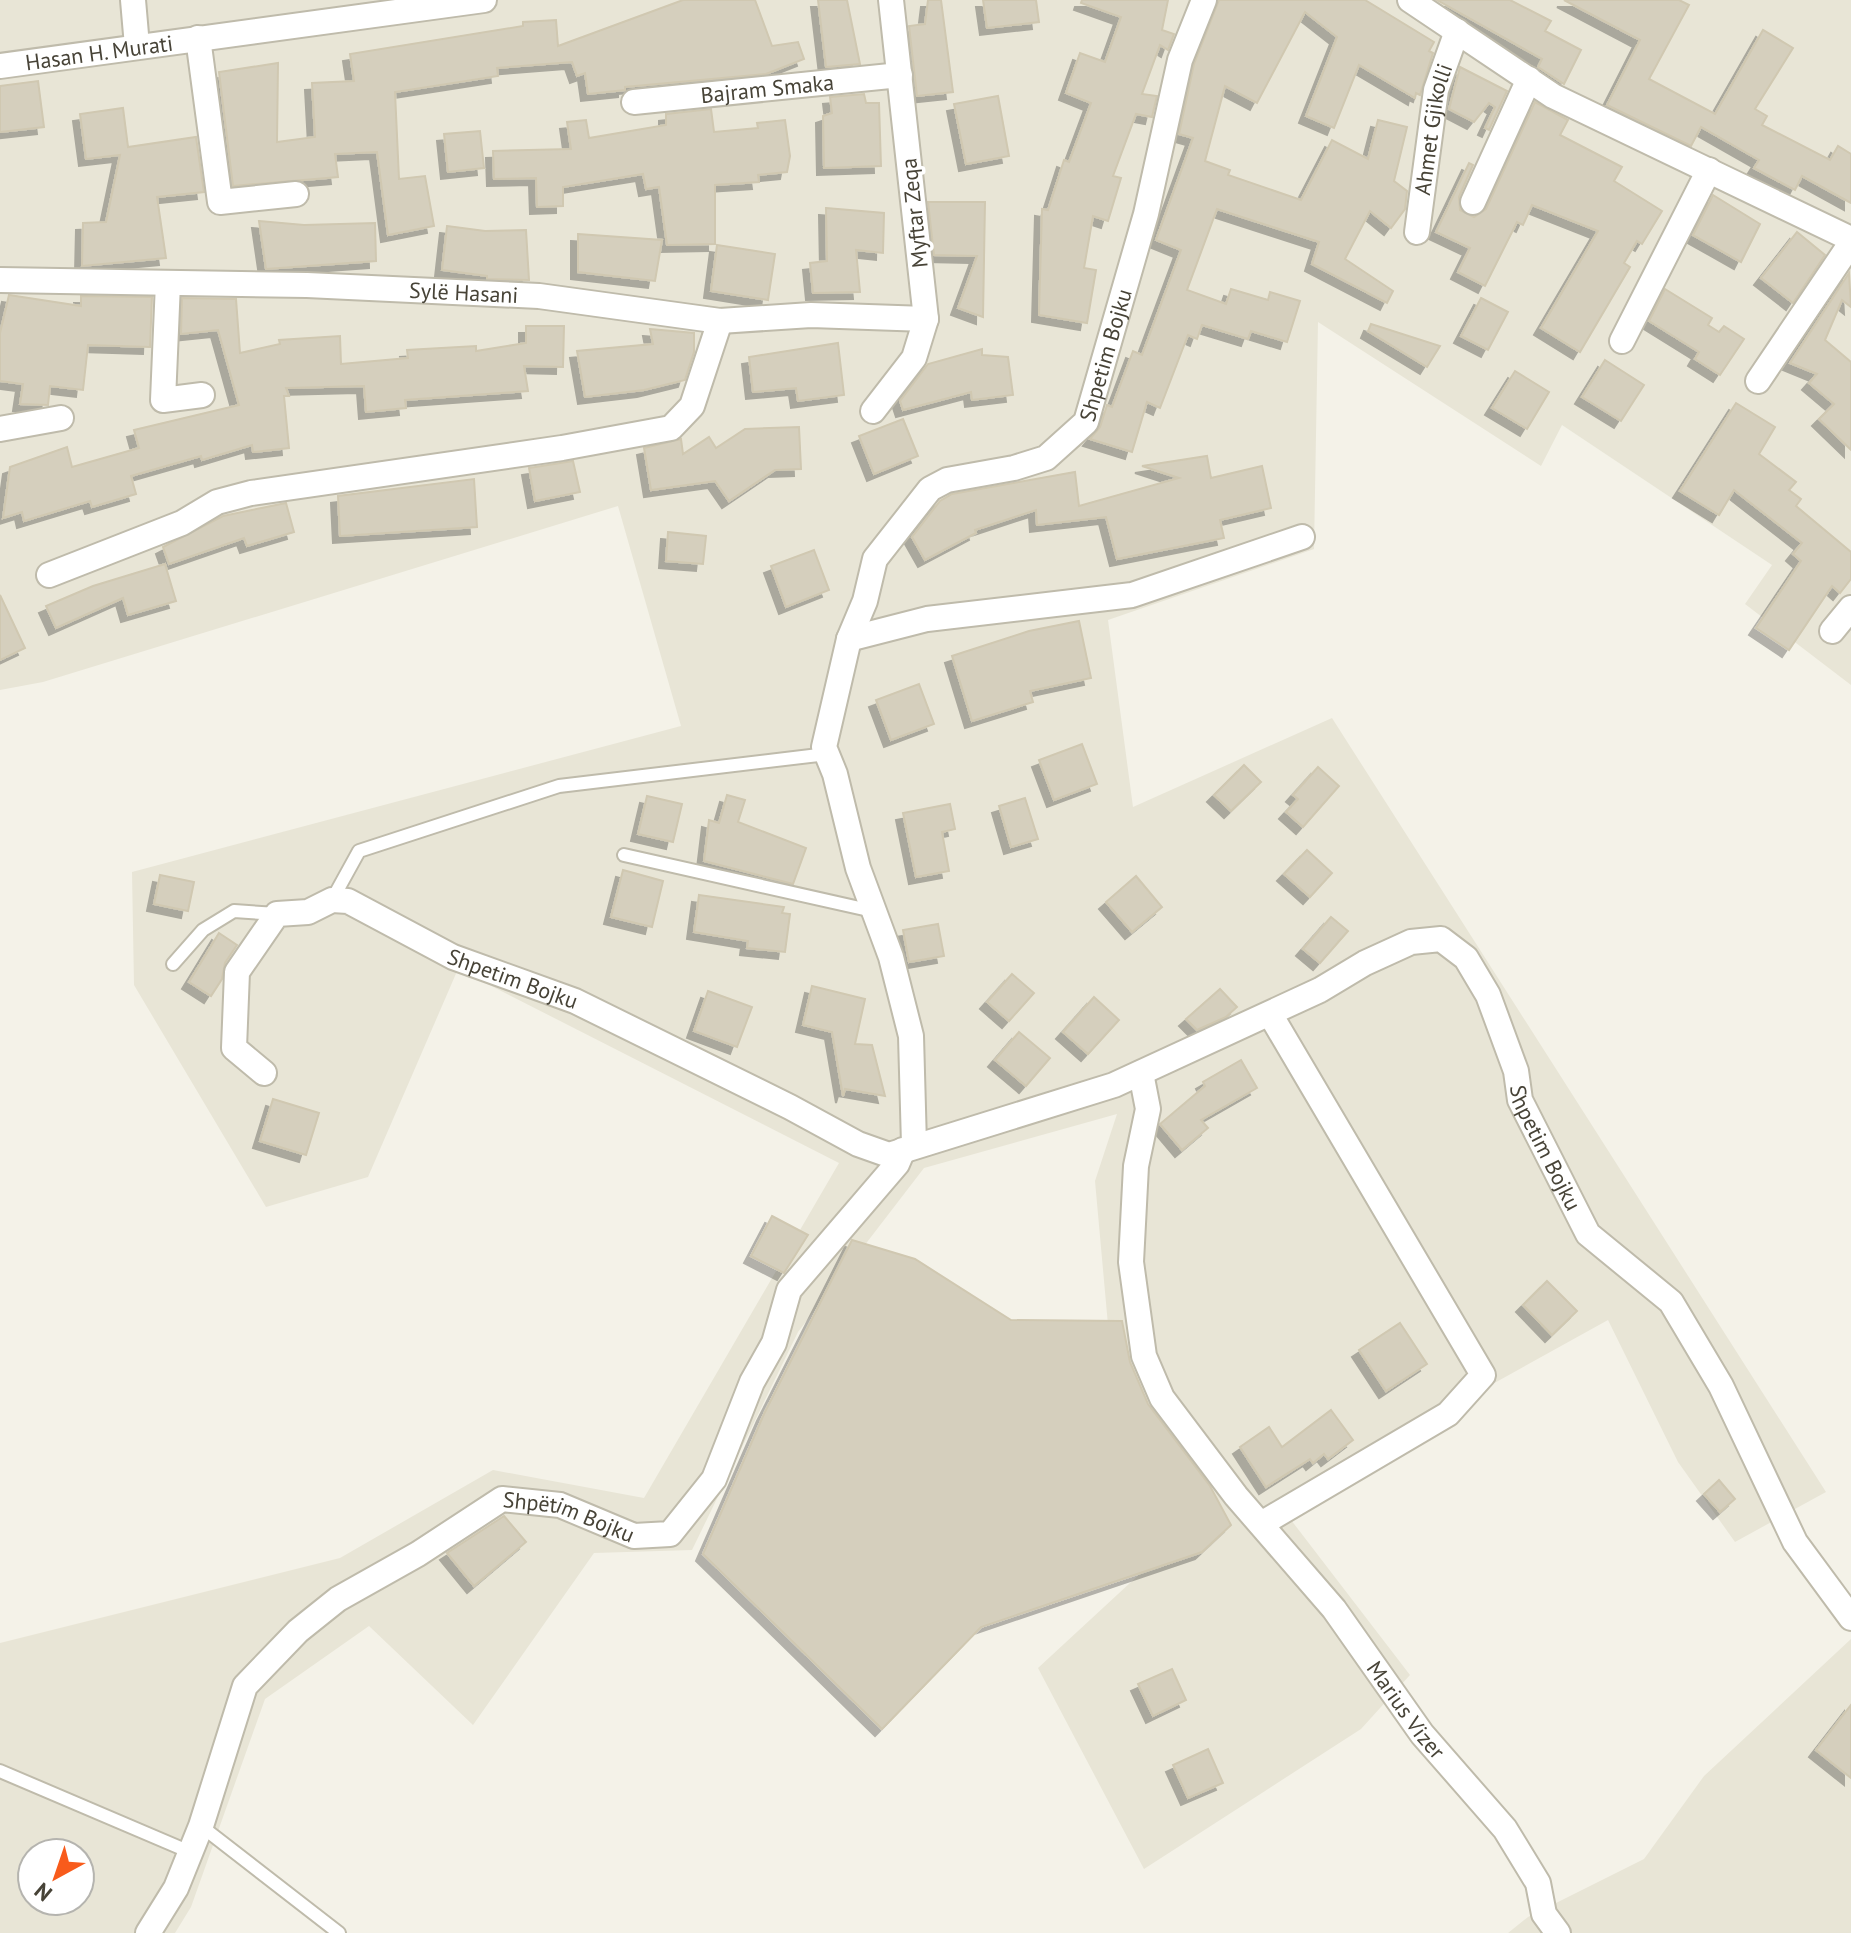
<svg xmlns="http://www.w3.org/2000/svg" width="1851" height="1933" viewBox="0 0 1851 1933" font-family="'PT Sans',sans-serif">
	<defs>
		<filter id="shadow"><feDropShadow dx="-7" dy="7" stdDeviation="0" flood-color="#0004"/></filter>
	</defs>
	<rect width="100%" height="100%" fill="#f4f2e8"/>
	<g fill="#e8e5d6" fill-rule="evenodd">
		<path d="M0,0H1851V685L1745,604L1772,565L1562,425L1541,466L1318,322L1314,549L1108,620L1133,807L1332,718L1826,1492L1735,1542L1678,1462L1608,1320L1278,1503L1410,1675L1361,1729L1144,1869L1038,1668L1210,1509L1110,1347L1095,1181L1117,1114L924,1168L798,1332L692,1550L594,1553L473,1725L369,1626L265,1699L191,1907L175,1933H0V1643L340,1558L493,1470L644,1498L839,1163L458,969L368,1177L266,1207L134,985L132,872L681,726L618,506L43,682L0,690ZM32,1853H80V1901H32Z"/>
		<polygon points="1851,1639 1851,1933 1508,1933 1528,1917 1644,1859 1704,1776"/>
	</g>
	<g fill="#d5cfbd" stroke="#d0c8b1" stroke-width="2" filter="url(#shadow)">
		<polygon points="683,0 755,0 772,46 798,42 804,59 766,74 625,87 625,90 588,94 585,73 577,76 572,62 497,68 498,76 395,92 399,179 425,176 434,226 388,235 377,152 335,154 338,177 233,186 219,72 278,63 277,142 315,137 312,83 354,81 350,54 523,26 523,22 556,20 558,46"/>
		<polygon points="818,0 847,0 860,64 826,67"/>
		<polygon points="928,0 941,0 953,92 917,96 909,26 925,24"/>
		<polygon points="983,0 1036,0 1039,22 987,28"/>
		<polygon points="1082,0 1168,0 1162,30 1174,34 1168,50 1160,45 1142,94 1157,96 1152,117 1136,114 1113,176 1121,178 1108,221 1093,216 1084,268 1096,270 1087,323 1039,315 1042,209 1048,210 1064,160 1069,162 1091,103 1066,93 1080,53 1105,62 1121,17 1081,3"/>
		<polygon points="1219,0 1365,0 1434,42 1429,51 1433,53 1420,95 1416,93 1415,98 1359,65 1334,128 1306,116 1337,37 1305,12 1257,103 1225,86 1205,161 1230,170 1228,175 1301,200 1332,140 1368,159 1378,120 1407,127 1394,181 1407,191 1405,209 1391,228 1370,211 1345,259 1393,291 1387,303 1312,264 1319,242 1217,209 1187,290 1226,304 1231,289 1268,300 1270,292 1300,301 1287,342 1251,331 1248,339 1202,325 1197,339 1188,335 1160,408 1147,402 1132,452 1090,439 1100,427 1107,405 1112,407 1133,351 1142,355 1181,250 1156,240 1193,138 1179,134 1194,64"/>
		<polygon points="1437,0 1510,0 1551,21 1545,31 1581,50 1564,84 1538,67 1542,59"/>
		<polygon points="1564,0 1679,0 1689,5 1649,79 1715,114 1763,30 1793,48 1755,109 1767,116 1762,125 1830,160 1838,146 1851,154 1851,203 1802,176 1795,190 1754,168 1759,160 1701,127 1691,146 1607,105 1640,40"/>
		<polygon points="1460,67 1507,91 1489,130 1485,128 1495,107 1489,103 1474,122 1449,109"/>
		<polygon points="38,81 44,127 0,132 0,86"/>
		<polygon points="864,94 866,103 879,103 881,166 824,168 823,116 832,113 830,97"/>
		<polygon points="998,96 1009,156 966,164 954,104"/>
		<polygon points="1535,102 1568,120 1560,135 1622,167 1614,181 1662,211 1642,244 1637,241 1624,263 1630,267 1580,352 1541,328 1598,231 1532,205 1523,225 1517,222 1485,286 1458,272 1470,248 1436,232 1469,163 1473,165 1459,197 1460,210 1474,217 1486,209"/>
		<polygon points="123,108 128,147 196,137 204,192 157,197 166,258 82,266 83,223 106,222 120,155 86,159 80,114"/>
		<polygon points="711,109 714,132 758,128 757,123 785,120 790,156 787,172 758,175 759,182 715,185 715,244 667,245 659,187 646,189 643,174 563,187 563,206 537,207 536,178 494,179 493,151 571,149 567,122 586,120 589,138 666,125 666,114"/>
		<polygon points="480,131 484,168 448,172 444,134"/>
		<polygon points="1713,195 1760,224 1741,262 1693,235"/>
		<polygon points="928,202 985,202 983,317 958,308 977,256 934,255"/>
		<polygon points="826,208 884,213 883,253 856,250 860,292 813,293 810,263 827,261"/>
		<polygon points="259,221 304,225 375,223 376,261 266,269"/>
		<polygon points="447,226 485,231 526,230 529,280 487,279 487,276 442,270"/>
		<polygon points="1797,232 1825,255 1793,303 1761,278"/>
		<polygon points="578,234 662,240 655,281 578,272"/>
		<polygon points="717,245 775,254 768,300 711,291"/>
		<polygon points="1849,273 1851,307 1842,300 1825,340 1851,362 1851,450 1819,419 1834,404 1809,383 1817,374 1790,363"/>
		<polygon points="1665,289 1712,318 1708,325 1719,332 1724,326 1744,339 1720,375 1695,359 1699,352 1649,321"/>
		<polygon points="9,295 81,306 81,296 152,297 150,347 88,345 83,390 50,386 48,405 20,404 23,384 0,381 0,333"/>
		<polygon points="182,298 236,299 240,353 280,344 279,340 340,336 341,364 408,358 407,350 476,346 476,351 526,343 526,326 564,326 563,367 524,366 528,391 405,400 406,408 366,412 364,386 286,388 289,396 284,396 289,448 253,452 252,445 202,460 201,456 131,476 136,494 92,507 90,501 24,521 22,512 3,518 10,467 67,447 72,467 139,448 134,430 239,405 218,330 181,334"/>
		<polygon points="1481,298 1508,312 1488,350 1461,336"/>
		<polygon points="1371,324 1440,346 1427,367 1368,331"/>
		<polygon points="650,329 694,333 694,352 685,380 644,390 585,397 577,351 653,344"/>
		<polygon points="838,343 844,395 798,401 796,388 753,392 749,357"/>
		<polygon points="982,349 982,355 1008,357 1013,395 972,400 971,392 903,410 900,401 928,364"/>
		<polygon points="1605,360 1644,385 1621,421 1582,397"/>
		<polygon points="1515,371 1549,392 1527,429 1492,408"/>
		<polygon points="1736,403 1775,427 1759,454 1796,482 1789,490 1801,499 1796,506 1851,552 1851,579 1840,593 1832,586 1789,650 1756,628 1801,561 1793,554 1802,543 1734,490 1719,515 1680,491"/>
		<polygon points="903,419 918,456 874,474 859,436"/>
		<polygon points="799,427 801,469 775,470 729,501 715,481 651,490 644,448 681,439 683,454 709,437 716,448 745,429"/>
		<polygon points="1207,456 1211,478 1262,466 1271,508 1220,520 1224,538 1117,559 1106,517 1037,525 1036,510 975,530 976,533 925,560 912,537 940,501 952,494 1075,472 1079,506 1179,478 1142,466"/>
		<polygon points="573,461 580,492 535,501 529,468"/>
		<polygon points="474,479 477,527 340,536 338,496"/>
		<polygon points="286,503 294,532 247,546 244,538 169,564 163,547 223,516"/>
		<polygon points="668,532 706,536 703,564 666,561"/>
		<polygon points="814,550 829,590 786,607 771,566"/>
		<polygon points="165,564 176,601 128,615 123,598 56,628 46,606 93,586"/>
		<polygon points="0,595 25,648 0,660"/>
		<polygon points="1079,621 1091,678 1030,691 1033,702 972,721 952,656 1029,631"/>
		<polygon points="919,684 934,724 891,740 876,700"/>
		<polygon points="1082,744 1097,784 1054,800 1039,760"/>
		<polygon points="1244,765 1261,782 1231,811 1214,795"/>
		<polygon points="1318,767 1339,786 1303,827 1286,812 1298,799 1293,795"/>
		<polygon points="727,795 745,800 738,822 806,848 793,884 704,861 709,820 719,823"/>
		<polygon points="647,796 682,804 673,842 638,834"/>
		<polygon points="1025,798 1038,839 1011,847 999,806"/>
		<polygon points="950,804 955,829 942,832 949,871 916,877 903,813"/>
		<polygon points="1307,850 1332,873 1310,897 1284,874"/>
		<polygon points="623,870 663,881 652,927 611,917"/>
		<polygon points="160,875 194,882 188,911 154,904"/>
		<polygon points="1136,876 1162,907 1132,932 1106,902"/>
		<polygon points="699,895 784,907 782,913 790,914 785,952 747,948 748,941 694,932"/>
		<polygon points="1331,917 1348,931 1320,963 1303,949"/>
		<polygon points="938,924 944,956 909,962 903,930"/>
		<polygon points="219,933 237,945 225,963 222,979 211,996 189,982"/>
		<polygon points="1012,974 1034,993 1009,1021 987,1002"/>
		<polygon points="812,986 865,999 855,1044 872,1045 885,1096 845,1089 843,1096 832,1032 803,1025"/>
		<polygon points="1220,989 1237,1007 1226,1017 1197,1030 1186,1019"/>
		<polygon points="708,991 752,1007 737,1047 694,1031"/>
		<polygon points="1094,997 1119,1020 1088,1054 1063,1032"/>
		<polygon points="1019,1032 1050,1058 1026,1086 995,1060"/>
		<polygon points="1241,1060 1257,1088 1201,1120 1208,1128 1182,1150 1160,1124 1205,1086 1203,1082"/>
		<polygon points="273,1099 319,1113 306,1155 260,1141"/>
		<polygon points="772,1216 808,1235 784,1273 751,1256"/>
		<polygon points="852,1240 915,1259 1011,1320 1122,1321 1130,1362 1148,1404 1210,1486 1231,1525 1202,1552 981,1627 882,1729 703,1554 764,1414"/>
		<polygon points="1547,1281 1577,1311 1552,1335 1523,1305"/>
		<polygon points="1400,1323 1427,1364 1386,1391 1359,1350"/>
		<polygon points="1331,1410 1353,1440 1328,1459 1324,1454 1313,1463 1310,1459 1266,1487 1240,1447 1269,1427 1282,1447"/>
		<polygon points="1719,1480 1735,1499 1720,1512 1704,1494"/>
		<polygon points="504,1516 526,1542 474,1586 447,1553"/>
		<polygon points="1172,1669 1186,1700 1153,1716 1138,1684"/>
		<polygon points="1851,1705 1851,1778 1816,1750"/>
		<polygon points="1208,1749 1223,1783 1188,1798 1173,1765"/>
	</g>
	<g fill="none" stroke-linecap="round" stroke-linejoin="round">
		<defs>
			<g id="lane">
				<polyline points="624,855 873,911"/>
				<polyline points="332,900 359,851 559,786 827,754"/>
				<polyline points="173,964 203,930 234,911 277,914"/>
				<polyline points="0,1771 190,1852"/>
				<polyline points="201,1826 339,1933"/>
			</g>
			<g id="street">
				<polyline points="133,0 137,46"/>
				<polyline points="1410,0 1553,96 1851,239"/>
				<polyline points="198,38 220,202 296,194"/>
				<path id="s1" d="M0,66L484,0"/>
				<path id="s2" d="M634,102L900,75"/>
				<polyline points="1473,202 1529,79"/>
				<path id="s3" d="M1417,232L1436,90L1457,31"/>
				<path id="s4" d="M0,280L307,285L539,296L720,321L811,315L926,319"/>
				<polyline points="168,283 163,400 202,395"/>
				<polyline points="1622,341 1709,170"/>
				<polyline points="1758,381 1851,243"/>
				<polyline points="873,411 914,358 926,319 891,0"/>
				<polyline points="0,429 61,418"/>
				<polyline points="49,575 182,523 217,502 251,493 562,448 671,428 692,406 720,321"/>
				<polyline points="1832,631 1851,608"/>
				<polyline points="849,639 927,619 1132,595 1302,537"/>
				<path id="s5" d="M264,1073L234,1048L237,972L277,914L308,912L332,900L348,901L453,957L575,1001L790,1107L858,1144L889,1155L1114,1085L1320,990L1365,963L1411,942L1441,939L1466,958L1488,995L1516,1071L1520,1100L1588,1234L1671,1302L1721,1386L1795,1542L1851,1618"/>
				<path id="s6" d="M1141,1073L1148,1109L1136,1166L1131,1262L1144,1356L1162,1398L1236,1496L1334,1609L1422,1734L1505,1829L1538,1883L1544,1914L1558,1933"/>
				<path id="s7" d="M914,1145L911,1036L891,957L858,868L835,774L824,747L849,639L865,601L875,559L930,489L947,480L1014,468L1046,458L1086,422L1146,214L1180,60L1204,0"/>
				<polyline points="1261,1524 1448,1414 1483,1375 1270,1014"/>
				<path id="s8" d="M148,1933L176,1888L201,1826L245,1686L298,1631L338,1599L418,1554L502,1499L560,1505L634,1536L670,1534L714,1479L752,1382L774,1343L789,1290L897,1164L903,1150"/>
			</g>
		</defs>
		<use href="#lane" stroke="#bfbbab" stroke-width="16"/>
		<use href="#street" stroke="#bfbbab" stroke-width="28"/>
		<use href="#lane" stroke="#fff" stroke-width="12"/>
		<use href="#street" stroke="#fff" stroke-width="24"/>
	</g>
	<g text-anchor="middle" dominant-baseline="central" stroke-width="7" stroke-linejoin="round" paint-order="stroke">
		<g font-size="22" fill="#474337" stroke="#fff">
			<text stroke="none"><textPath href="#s1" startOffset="100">Hasan H. Murati</textPath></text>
			<text stroke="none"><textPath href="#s2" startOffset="134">Bajram Smaka</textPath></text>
			<text stroke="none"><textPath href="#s3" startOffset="104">Ahmet Gjikolli</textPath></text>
			<text transform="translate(914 213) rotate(-96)">Myftar Zeqa</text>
			<text stroke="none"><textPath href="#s4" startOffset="464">Sylë Hasani</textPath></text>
			<text stroke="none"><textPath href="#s7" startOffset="940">Shpetim Bojku</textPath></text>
			<text stroke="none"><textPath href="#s5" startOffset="442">Shpetim Bojku</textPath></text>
			<text stroke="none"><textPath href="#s5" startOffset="1692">Shpetim Bojku</textPath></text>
			<text stroke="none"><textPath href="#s8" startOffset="656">Shpëtim Bojku</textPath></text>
			<text stroke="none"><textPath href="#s6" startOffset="728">Marius Vizer</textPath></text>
		</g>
	</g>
	<g transform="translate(56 1877) rotate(220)"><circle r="38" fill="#ffffff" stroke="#b5b4af" stroke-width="2"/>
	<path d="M0-6L14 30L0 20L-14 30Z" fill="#f85b1b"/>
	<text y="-12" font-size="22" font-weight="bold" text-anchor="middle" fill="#474337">N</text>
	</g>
</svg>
